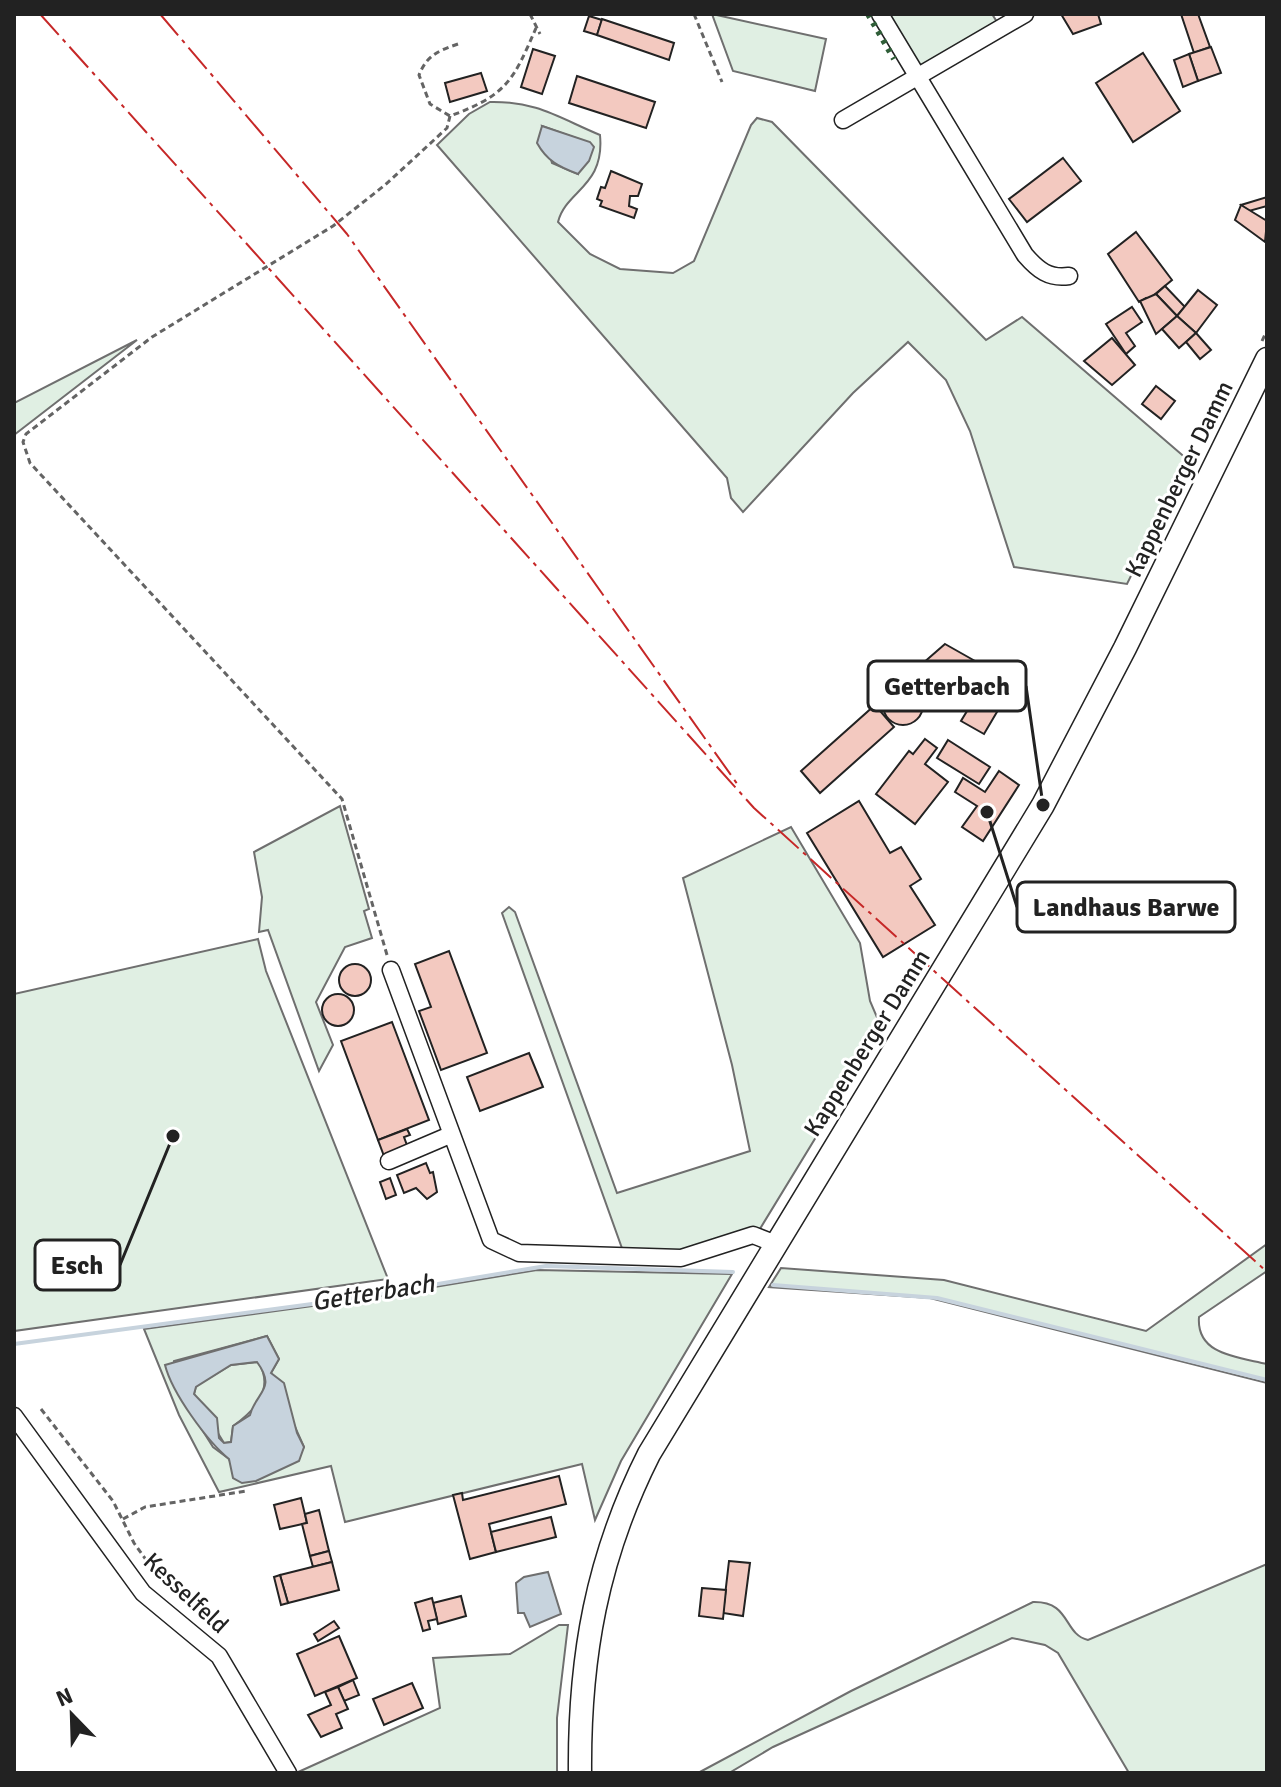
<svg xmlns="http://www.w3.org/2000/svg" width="1281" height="1787" viewBox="0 0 1281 1787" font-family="Signika,sans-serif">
	<rect width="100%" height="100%" fill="#fff"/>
	<g fill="#e0efe3" stroke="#6f6f6f" stroke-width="2" fill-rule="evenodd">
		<polygon points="712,14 826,39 815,91 733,71"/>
		<polygon points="888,14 992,14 997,22 920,68"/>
		<path d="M490,102C537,101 559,118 600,135C605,187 566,190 558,222L590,254L620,269L673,273L694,261L751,125L757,118L772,122L986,340L1022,317L1188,460L1127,584L1014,567L970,431L946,380L908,342L853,393L743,512L731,498L727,478L437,145L469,114ZM542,126L581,140L578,174L552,163Z"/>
		<polygon points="137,340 14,435 14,403"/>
		<polygon points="340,806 369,909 364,911 372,938 345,947 316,1002 333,1045 319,1071 268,930 259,932 262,897 254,852"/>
		<polygon points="791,827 860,943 870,1001 882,1029 755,1237 690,1253 623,1251 502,913 509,907 515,912 617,1193 750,1151 732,1065 683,878"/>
		<polygon points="258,939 266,971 388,1279 14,1331 14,994"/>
		<path d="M1267,1244V1271L1199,1317C1196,1355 1238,1357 1267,1364V1383L930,1298L769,1287L781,1268L944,1280L1146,1331Z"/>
		<path d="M537,1270L732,1274L621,1461L595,1520L582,1464L345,1522L331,1466L219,1492L179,1415L144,1329L356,1300ZM267,1336L279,1359L271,1373L304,1447L300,1454L234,1470L229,1459L213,1447L172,1382L174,1361Z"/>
		<path d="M258,1362C275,1388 255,1411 233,1426L231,1442L224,1443L194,1394L196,1386L231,1365Z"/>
		<path d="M1267,1564V1773H1129L1058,1653L1045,1645L1012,1638L773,1747L729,1773H698L851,1691L1033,1602C1071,1601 1063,1634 1088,1640Z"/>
		<polygon points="559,1625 568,1625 557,1718 557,1773 296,1773 440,1708 433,1658 510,1654"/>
	</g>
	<g fill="#c7d3dd" stroke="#6f6f6f" stroke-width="2" fill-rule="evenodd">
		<path d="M542,126L590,142L594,147L589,161L578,174C559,167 547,161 537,143Z"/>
		<path d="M267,1336L279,1359L271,1373L284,1383L297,1433L304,1447L299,1461L256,1481L242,1483L233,1478L229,1459C207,1441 172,1393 165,1365ZM257,1362C277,1389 256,1392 250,1415L233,1426L231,1442L224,1443L219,1438L217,1418L194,1394L196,1387L231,1365Z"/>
		<polygon points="548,1572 561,1614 530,1627 524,1613 518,1613 516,1583 524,1577"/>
	</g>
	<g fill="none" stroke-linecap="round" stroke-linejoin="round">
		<g stroke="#c7d3dd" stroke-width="4">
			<polyline points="773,1285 937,1298 1267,1380"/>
			<polyline points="14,1344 342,1300 546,1266 733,1272"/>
		</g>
	</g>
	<g fill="#f3c9c0" stroke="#222" stroke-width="2">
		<polygon points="1061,14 1098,14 1101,24 1073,34"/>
		<polygon points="1181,14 1198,14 1210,47 1194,53"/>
		<polygon points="589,16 602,20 597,35 584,31"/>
		<polygon points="602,19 674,43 669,60 597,35"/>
		<polygon points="1211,47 1221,73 1198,81 1189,54"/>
		<polygon points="533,49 555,56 542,94 521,87"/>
		<polygon points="1143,53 1180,111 1133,142 1096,83"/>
		<polygon points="1189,54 1198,81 1183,87 1174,60"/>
		<polygon points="481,73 487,91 450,102 445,83"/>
		<polygon points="577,76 655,102 646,128 569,103"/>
		<polygon points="1063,158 1081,181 1027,222 1009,199"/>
		<polygon points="611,171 642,184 638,196 630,196 629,206 637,209 634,218 600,206 602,201 597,199 601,187 605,188"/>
		<polygon points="1267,197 1267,206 1249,211 1241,205"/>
		<polygon points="1241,205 1267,221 1265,242 1235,220"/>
		<polygon points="1136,232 1172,280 1148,300 1146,298 1139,302 1108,254"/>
		<polygon points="1165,286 1185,307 1177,316 1156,294"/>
		<polygon points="1198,290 1217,305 1196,333 1177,316"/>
		<polygon points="1156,294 1177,316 1156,334 1140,301"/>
		<polygon points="1132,307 1142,322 1126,333 1135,346 1126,354 1106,324"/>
		<polygon points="1177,316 1196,333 1179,348 1162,329"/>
		<polygon points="1196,333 1211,350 1200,359 1186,342"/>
		<polygon points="1112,338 1135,365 1112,385 1084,361"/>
		<polygon points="1156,386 1175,401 1161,419 1142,404"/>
		<polygon points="945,644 1014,683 984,734 961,721 978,693 948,676 924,697 907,677"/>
		<circle cx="903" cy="705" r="20"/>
		<polygon points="875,705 894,727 820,793 801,771"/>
		<polygon points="925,739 937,748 925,764 948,782 915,824 876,794 909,751 913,754"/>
		<polygon points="948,740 990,767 979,784 937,758"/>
		<polygon points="999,771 1019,785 983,841 962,827 977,806 955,792 963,778 985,792"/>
		<polygon points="859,801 890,853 901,847 921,879 910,886 935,925 883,957 807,833"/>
		<polygon points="449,951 487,1053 441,1070 419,1011 431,1007 415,964"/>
		<circle cx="355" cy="980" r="16"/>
		<circle cx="338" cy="1010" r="16"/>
		<polygon points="392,1022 429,1120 378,1140 341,1041"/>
		<polygon points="529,1053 543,1087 480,1111 467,1077"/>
		<polygon points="407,1129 410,1135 404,1137 408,1148 384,1156 378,1140"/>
		<polygon points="426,1163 430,1173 433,1172 437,1192 427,1199 416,1188 404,1193 397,1175"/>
		<polygon points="390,1178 396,1195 386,1199 380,1182"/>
		<polygon points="559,1476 566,1504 489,1524 496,1552 470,1559 453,1495 462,1493 463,1500"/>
		<polygon points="301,1498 307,1523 280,1529 274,1505"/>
		<polygon points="319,1510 329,1551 310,1556 302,1524 307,1523 305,1514"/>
		<polygon points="551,1517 556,1537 496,1552 491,1532"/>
		<polygon points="329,1551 332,1562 313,1567 310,1556"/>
		<polygon points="729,1561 750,1563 743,1616 723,1613"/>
		<polygon points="332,1562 339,1590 288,1603 280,1575"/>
		<polygon points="280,1575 288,1603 281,1605 274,1577"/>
		<polygon points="702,1588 726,1590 723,1619 699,1616"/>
		<polygon points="461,1596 466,1616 438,1624 433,1603"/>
		<polygon points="432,1598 437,1619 428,1621 430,1629 423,1631 415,1603"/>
		<polygon points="334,1621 339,1628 318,1641 314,1634"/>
		<polygon points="339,1636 357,1678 315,1696 297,1654"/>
		<polygon points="353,1680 359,1695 344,1701 338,1687"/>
		<polygon points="412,1683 423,1708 384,1725 373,1699"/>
		<polygon points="338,1687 348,1709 336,1714 342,1728 321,1737 308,1715 331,1705 325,1692"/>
	</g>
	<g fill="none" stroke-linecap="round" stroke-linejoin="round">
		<defs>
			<g id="minor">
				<path d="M880,14L1025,255C1038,270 1049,279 1069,276"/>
				<polyline points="843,120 1025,14"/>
				<polyline points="391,970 491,1240 519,1253 681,1258 753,1235 776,1244"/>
				<polyline points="389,1161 450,1135"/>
				<polyline points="14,1416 143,1593 219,1656 288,1773"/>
			</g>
			<path id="major" d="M580,1773C579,1657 597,1557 649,1454L1043,805L1125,648L1267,359"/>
		</defs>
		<use href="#minor" stroke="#222" stroke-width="19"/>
		<use href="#major" stroke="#222" stroke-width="25"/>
		<g stroke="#646464" stroke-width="3" stroke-dasharray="6 4" stroke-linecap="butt">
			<polyline points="530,14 540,34"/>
			<polyline points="694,14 722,82"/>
			<path d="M458,44C438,51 427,55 419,75L430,104L450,116C507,95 513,81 536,28"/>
			<polyline points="1262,341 1267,330"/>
			<polyline points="387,955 342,799 30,463 23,442 26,434 152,337 333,226 385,185 447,128 450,116"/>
			<polyline points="41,1409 113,1501 134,1543 154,1571 216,1616"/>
			<polyline points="123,1519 145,1507 246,1491"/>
		</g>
		<use href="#minor" stroke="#fff" stroke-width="16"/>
		<use href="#major" stroke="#fff" stroke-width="22"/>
		<polyline stroke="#2f5e38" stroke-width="6" stroke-dasharray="4 6" stroke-linecap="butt" points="868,14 894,59"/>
		<g stroke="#c62828" stroke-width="2" stroke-dasharray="28 6 4 6" stroke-linecap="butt">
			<polyline points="40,14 754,808 1267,1272"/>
			<polyline points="160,14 347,234 738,785"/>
		</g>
	</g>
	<g text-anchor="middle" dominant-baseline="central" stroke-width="6" stroke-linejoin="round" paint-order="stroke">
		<g font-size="24" fill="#222" stroke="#fff">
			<text transform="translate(1179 479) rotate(-64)">Kappenberger Damm</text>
			<text transform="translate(867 1043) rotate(-58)">Kappenberger Damm</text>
			<text transform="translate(186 1593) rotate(43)">Kesselfeld</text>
		</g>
		<g font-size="26" font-style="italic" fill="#222" stroke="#fff">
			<text transform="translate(373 1293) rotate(-9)">Getterbach</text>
		</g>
	</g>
	<path fill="none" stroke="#222" stroke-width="3" d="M1043 805L1026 686M987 812L1017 907M173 1136L120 1265"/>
	<g fill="#222" stroke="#fff" stroke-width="3">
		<circle cx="1043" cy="805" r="8"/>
		<circle cx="987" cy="812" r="8"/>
		<circle cx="173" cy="1136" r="8"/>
	</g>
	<g fill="#fff" stroke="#222" stroke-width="3">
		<rect x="868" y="661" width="158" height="50" rx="8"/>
		<rect x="1017" y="882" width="218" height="50" rx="8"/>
		<rect x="35" y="1240" width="85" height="50" rx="8"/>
	</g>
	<g font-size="26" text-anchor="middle" font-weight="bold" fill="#222">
		<text x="947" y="695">Getterbach</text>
		<text x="1126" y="916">Landhaus Barwe</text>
		<text x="77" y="1274">Esch</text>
	</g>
	<rect width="1281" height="1787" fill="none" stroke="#222222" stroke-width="32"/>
	<g transform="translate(72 1715) rotate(337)" stroke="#ffffff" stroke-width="6" paint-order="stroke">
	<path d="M0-6L14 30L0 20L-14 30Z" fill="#222222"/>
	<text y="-12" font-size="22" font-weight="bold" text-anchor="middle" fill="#222222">N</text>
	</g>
</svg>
